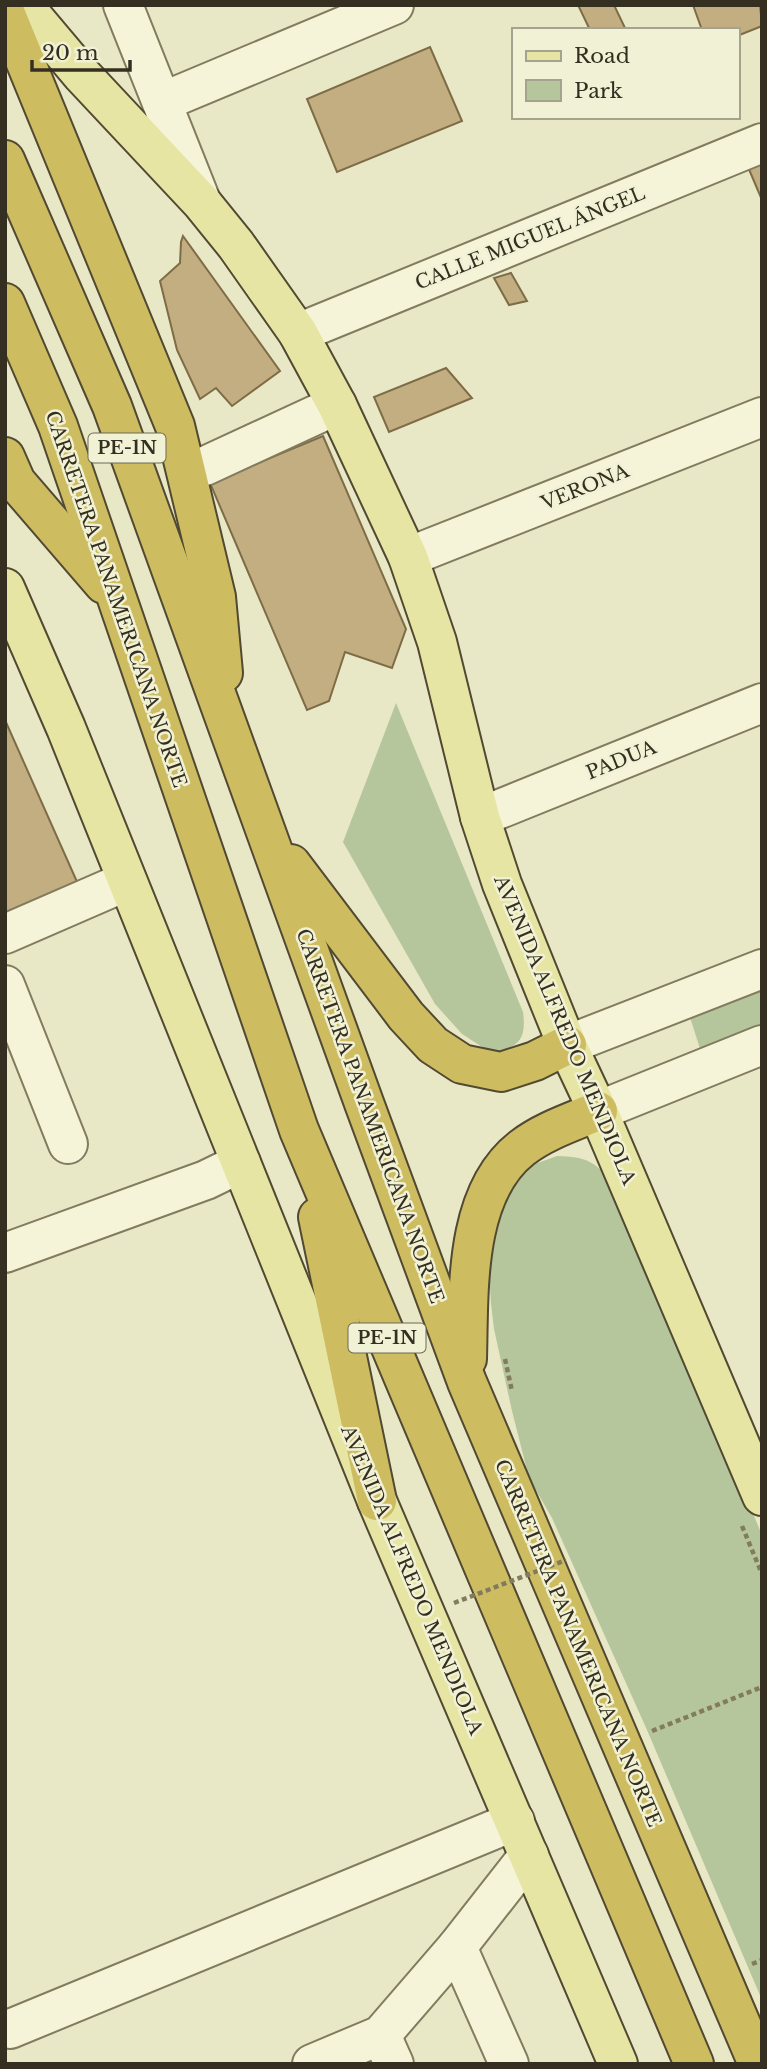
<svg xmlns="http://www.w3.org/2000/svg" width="767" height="2069" viewBox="0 0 767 2069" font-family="'Libre Baskerville',serif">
	<rect width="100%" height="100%" fill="#e9e8c6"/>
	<g fill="#b5c69c">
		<path d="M396,703L523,1012C527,1041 517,1049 490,1052L462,1034L435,1004L343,842Z"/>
		<polygon points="762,981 762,1031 702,1055 688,1011"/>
		<path d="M557,1156C588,1157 593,1161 614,1183L762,1535V2000L647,1730L552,1518L529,1478L512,1411L494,1329L491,1304L489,1273L493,1228L512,1188L532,1165Z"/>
	</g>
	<g fill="#c3ae81" stroke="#7e6c47" stroke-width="2">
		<polygon points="578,5 614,5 626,30 590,30"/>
		<polygon points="693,5 760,5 762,26 737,36 737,30 702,30"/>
		<polygon points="430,47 462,121 337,172 307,99"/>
		<polygon points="762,162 762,200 748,167"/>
		<polygon points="183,236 280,371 232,406 216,388 200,399 177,350 160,281 180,263 181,242"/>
		<polygon points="511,273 527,301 509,305 494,278"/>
		<polygon points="446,368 472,398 389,432 374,397"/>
		<polygon points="323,436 406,629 392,668 345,652 329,701 307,710 210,483"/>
		<polygon points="5,720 78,884 5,913"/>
	</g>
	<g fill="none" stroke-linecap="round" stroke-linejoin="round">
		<defs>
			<g id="minor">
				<polyline points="123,5 201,201"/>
				<polyline points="162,102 394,5"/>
				<polyline points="298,333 762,143"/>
				<polyline points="205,466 337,405"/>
				<polyline points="408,557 762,417"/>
				<polyline points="480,817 762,703"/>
				<polyline points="5,934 127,881"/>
				<polyline points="5,985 68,1144"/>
				<polyline points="567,1045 762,969"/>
				<polyline points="598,1111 762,1045"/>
				<polyline points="5,1253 206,1180 241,1163"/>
				<polyline points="10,2029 515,1821"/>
				<polyline points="381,2035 394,2064"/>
				<polyline points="312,2064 381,2035 457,1947"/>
				<polyline points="509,2064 457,1947 529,1855"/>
			</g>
			<g id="major">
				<polyline points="23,5 82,75 202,203 236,245 298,333 337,405 408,557 437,642 480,817 502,884 567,1045 598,1111 762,1496"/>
				<polyline points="5,588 66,728 377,1501 618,2064"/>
			</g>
			<g id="highway">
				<polyline points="5,12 175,426 216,597 223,673"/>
				<polyline points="5,160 112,406 364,1103 467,1382 758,2064"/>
				<polyline points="5,303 58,426 299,1130 694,2064"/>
				<polyline points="5,457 16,482 104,584"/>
				<polyline points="291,864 406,1016 433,1045 462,1064 501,1072 535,1061 567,1045"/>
				<polyline points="318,1217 377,1501"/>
				<path d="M467,1359C469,1293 463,1194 522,1148C544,1131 572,1122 598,1111"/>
			</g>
		</defs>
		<use href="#minor" stroke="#827b5e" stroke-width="42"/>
		<use href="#major" stroke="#514932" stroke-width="42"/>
		<use href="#highway" stroke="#514932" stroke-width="42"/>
		<g stroke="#827b5e" stroke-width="4.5" stroke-dasharray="5 3.5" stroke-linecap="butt">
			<polyline points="505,1359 512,1391"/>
			<polyline points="742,1526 762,1574"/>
			<polyline points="652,1731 762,1687"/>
			<polyline points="752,1964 762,1960"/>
		</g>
		<use href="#minor" stroke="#f5f4d9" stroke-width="38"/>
		<use href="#major" stroke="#e7e5a3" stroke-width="38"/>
		<use href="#highway" stroke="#cebc61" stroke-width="38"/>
		<polyline stroke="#827b5e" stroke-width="4.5" stroke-dasharray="5 3.5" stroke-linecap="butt" points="454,1603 566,1560"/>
	</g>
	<g text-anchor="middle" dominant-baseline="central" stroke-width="5" stroke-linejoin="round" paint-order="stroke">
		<g fill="#f1f1d5" stroke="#6d6956" stroke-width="2">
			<rect x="88.5" y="433.5" width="77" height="29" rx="5"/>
			<rect x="348.5" y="1323.5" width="77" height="29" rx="5"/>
		</g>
		<g font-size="18" font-weight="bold" fill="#342f20">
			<text x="127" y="448">PE-1N</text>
			<text x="387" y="1338">PE-1N</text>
		</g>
		<g font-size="19" fill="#342f20" stroke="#f1f1d5">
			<text transform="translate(530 238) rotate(-22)">CALLE MIGUEL ÁNGEL</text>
			<text transform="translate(585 487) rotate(-22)">VERONA</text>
			<text transform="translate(116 599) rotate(71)">CARRETERA PANAMERICANA NORTE</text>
			<text transform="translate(621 760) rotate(-22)">PADUA</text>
			<text transform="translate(565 1030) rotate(67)">AVENIDA ALFREDO MENDIOLA</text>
			<text transform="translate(370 1116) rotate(70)">CARRETERA PANAMERICANA NORTE</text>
			<text transform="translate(412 1580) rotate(67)">AVENIDA ALFREDO MENDIOLA</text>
			<text transform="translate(578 1643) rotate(67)">CARRETERA PANAMERICANA NORTE</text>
		</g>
	</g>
	<rect width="767" height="2069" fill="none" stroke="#342f20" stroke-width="14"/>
	<rect x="512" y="28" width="228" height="91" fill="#f1f1d5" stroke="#a5a38d" stroke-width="2"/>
	<rect x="526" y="51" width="35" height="10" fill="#e7e5a3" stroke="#a5a38d" stroke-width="2"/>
	<text x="574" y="63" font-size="21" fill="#342f20">Road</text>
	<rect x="526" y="80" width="35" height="21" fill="#b5c69c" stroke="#a5a38d" stroke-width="2"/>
	<text x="574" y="98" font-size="21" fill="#342f20">Park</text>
	<path d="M32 60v10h98v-10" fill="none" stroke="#342f20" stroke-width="3.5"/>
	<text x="42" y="60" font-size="21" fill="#342f20" stroke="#f1f1d5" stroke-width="5" paint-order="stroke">20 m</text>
</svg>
